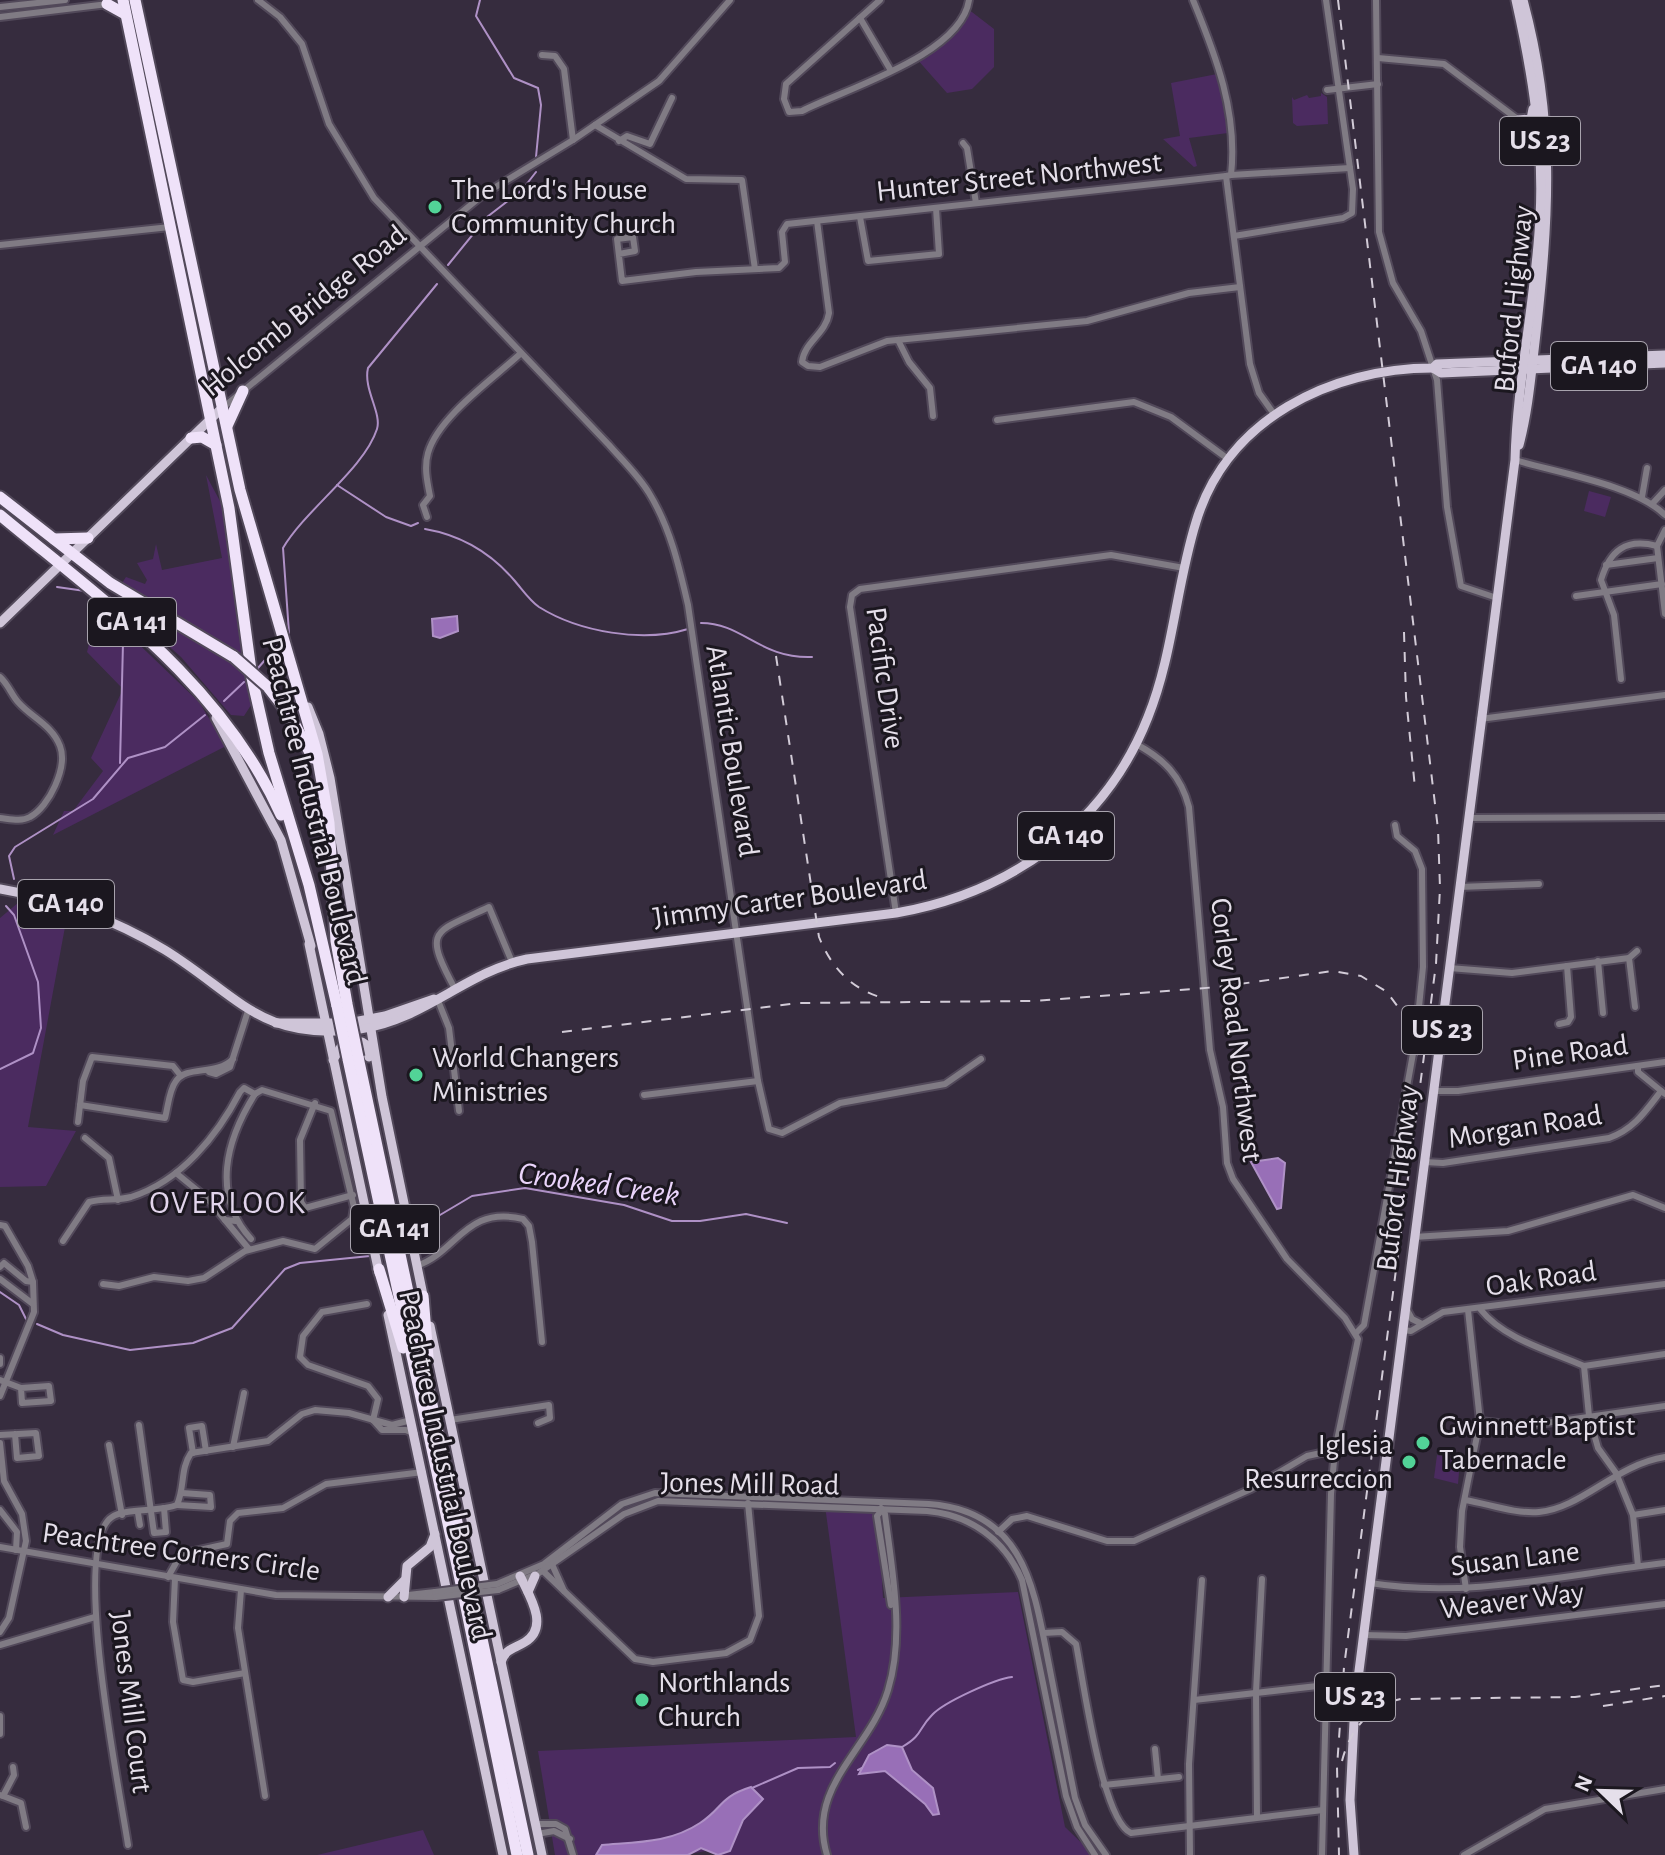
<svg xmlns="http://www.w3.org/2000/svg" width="1665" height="1855" viewBox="0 0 1665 1855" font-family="'Alegreya Sans',sans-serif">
	<rect width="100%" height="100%" fill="#362c3e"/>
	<g fill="#4b2b60">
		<polygon points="968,9 994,29 994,67 972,89 947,93 916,58 928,52"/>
		<polygon points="1217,74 1228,133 1189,138 1197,166 1194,167 1163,139 1180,136 1171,83"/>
		<polygon points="1321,93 1327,97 1328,124 1297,126 1293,123 1292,97 1294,100 1307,95 1309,98 1321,96"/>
		<polygon points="206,475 221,503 246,657 122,583 126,577 145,584 147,580 137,563 153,559 156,544 162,570 222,558"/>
		<polygon points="1589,491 1611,497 1605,517 1584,511"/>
		<polygon points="99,606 199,702 226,746 53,835 64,811 73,811 103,771 91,758 123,689 87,652"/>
		<polygon points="148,615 204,644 248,672 253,702 244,716 231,715 181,657 136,617"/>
		<polygon points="31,892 70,900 28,1127 76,1131 46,1186 0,1187 0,918"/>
		<polygon points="1437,1455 1460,1460 1458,1484 1434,1478"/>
		<polygon points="824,1498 877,1498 883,1598 1018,1592 1065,1827 1094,1855 718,1855 717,1849 684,1855 555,1855 538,1751 856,1737"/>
		<polygon points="423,1830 434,1855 317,1855"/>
	</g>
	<g fill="#986fb7" stroke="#af91c6" stroke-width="2">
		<polygon points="457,616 458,631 440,638 433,636 432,619"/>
		<polygon points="1278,1158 1285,1163 1281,1208 1277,1209 1251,1162"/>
		<polygon points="887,1745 902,1747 912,1770 933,1788 939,1814 933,1815 925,1804 885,1771 859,1774 869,1755"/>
		<path d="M751,1787L763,1799L743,1820L730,1851L718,1855L701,1848L688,1855H596L602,1845C637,1842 670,1843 700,1823C723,1808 719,1797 751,1787Z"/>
	</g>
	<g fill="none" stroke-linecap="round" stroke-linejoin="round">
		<g stroke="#af91c6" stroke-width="2">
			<polyline points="480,0 476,16 514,78 538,88 541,105 536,157"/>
			<polyline points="448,265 487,217 522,190 536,172"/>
			<polyline points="337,485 386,517 411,526 418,523"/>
			<path d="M425,529C460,535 490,552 514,580C522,589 529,600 539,607C579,632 643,643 688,629"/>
			<polyline points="57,587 85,591"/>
			<polyline points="111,612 123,643 120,763"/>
			<path d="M701,623C743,623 760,659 812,657"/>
			<path d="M289,633L283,548C306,509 364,469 377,429C382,413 363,389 368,368L437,284"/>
			<polyline points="258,668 279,644"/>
			<polyline points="224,701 244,682"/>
			<polyline points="14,879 9,856 15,847 93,799 128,758 165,747 205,715"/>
			<polyline points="0,1069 33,1053 41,1028 38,982 14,915 6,906"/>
			<polyline points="413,1231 472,1196 525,1188 624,1205 672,1221 700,1221 746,1214 787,1223"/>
			<polyline points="0,1292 19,1305 26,1319"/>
			<polyline points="37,1324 63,1335 130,1350 193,1343 232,1328 285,1269 300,1263 370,1256"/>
			<path d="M902,1747C923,1735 918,1729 932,1715C944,1702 995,1679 1012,1677"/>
			<polyline points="858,1770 862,1768"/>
			<polyline points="752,1788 798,1768 830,1767 835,1763"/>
		</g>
		<defs>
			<g id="minor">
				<path d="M258,0L280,17L302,44L329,124L374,198L609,445C623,461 638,475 649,493C670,527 679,566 688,605L758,1081L769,1129L782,1133L840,1103L945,1084L981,1059"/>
				<path d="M880,0L786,84L784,99L789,112L802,111C847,88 961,55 969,0"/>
				<path d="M1193,0C1216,56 1238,113 1231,175L1226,176L1250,364L1259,393L1274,414"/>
				<polyline points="1376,0 1379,232 1393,283 1421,331 1437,380 1447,507 1461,586 1497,598"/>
				<polyline points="0,7 65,0"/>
				<polyline points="0,17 108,4"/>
				<polyline points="860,18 890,69"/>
				<polyline points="542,55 555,56 564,69 573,140"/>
				<polyline points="1378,58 1444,64 1524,124 1541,128"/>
				<polyline points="1327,90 1378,84"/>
				<polyline points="595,125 686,179 742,180 755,269"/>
				<polyline points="619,141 627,136 650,144 672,98"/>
				<polyline points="963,143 967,148 976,203"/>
				<polyline points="1231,175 1350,168"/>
				<polyline points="860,217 868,261 939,254 936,208"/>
				<path d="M817,221L829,313C826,334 804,342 802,362L808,366L820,367L887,341L1087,321L1189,293L1240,287"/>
				<polyline points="1234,236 1343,218 1352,213 1353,189 1326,0"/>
				<polyline points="0,245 170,227"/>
				<polyline points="619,254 635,251 633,237 617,239 622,281 696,272 779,268 785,262 782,232 787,224 1226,176"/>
				<polyline points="898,340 909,362 930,388 933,416"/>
				<polyline points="221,409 484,194 573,140 659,81 730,0"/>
				<polyline points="997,420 1134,402 1171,417 1228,459"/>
				<path d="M1515,460C1558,473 1635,485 1665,515"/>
				<polyline points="1642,497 1647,468"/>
				<polyline points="1653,503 1665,490"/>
				<path d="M427,517L423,505L430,496C427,481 424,467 428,453C438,417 493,379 520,354"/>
				<polyline points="1665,530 1657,546 1665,614"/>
				<polyline points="1606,565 1658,558"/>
				<polyline points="1576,596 1662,584"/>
				<path d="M0,677C8,684 11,694 18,702C32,718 52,725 60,746C68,767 49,807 30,817C21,822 10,819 0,818"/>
				<path d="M1621,679L1614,615L1601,580C1610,550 1626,538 1657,546"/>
				<polyline points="1480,719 1665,695"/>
				<path d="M1136,744C1164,759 1181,776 1189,807L1210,1050L1223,1107L1227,1163L1233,1179L1287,1259L1345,1318L1358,1339L1335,1450L1331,1494L1322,1855"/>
				<polyline points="1469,818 1665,817"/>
				<polyline points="1459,887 1539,884"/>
				<polyline points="896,913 850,607 852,595 860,589 1111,555 1184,568"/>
				<polyline points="1598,961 1603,1013"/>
				<polyline points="1449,968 1512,973 1629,958"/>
				<path d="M455,989C422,928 434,933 489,907L512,962"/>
				<polyline points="437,998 449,1028 459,1111"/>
				<polyline points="1635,1007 1629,958 1637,951"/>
				<polyline points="1559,1024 1568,1022 1571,1017 1567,966"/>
				<polyline points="1638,1066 1638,1072 1665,1094"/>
				<polyline points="209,1072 216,1074 230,1067 248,1011"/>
				<polyline points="1434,1091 1458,1091 1665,1062"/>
				<polyline points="644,1095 758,1081"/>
				<polyline points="315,1103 300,1140 301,1202 305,1208 353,1195"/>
				<path d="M80,1105L165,1118C168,1107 169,1090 176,1081C187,1065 216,1076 233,1059"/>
				<polyline points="78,1122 83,1081 92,1057 173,1066 181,1076"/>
				<polyline points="85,1138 109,1158 118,1200"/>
				<path d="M1424,1162L1443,1163L1609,1138C1634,1129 1645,1112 1661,1091"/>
				<polyline points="176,1173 208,1199 225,1220 236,1221"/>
				<polyline points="225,1220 249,1249"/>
				<polyline points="0,1225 5,1226 28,1266 33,1282"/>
				<polyline points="1414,1237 1508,1231 1633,1195 1665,1208"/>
				<path d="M251,1239C211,1195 226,1140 255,1094"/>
				<path d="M63,1241L89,1202C103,1198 117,1201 131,1197C181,1181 217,1136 240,1092L244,1088L255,1094"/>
				<path d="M416,1266C457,1253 465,1205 523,1219L529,1226L532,1242L542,1342"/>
				<polyline points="0,1267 4,1263 26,1281 33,1282 34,1312 0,1396"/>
				<polyline points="0,1279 33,1304"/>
				<polyline points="103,1284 119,1286 154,1277 188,1281 204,1278 245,1251 283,1241 315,1249 352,1219 354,1207 331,1111 262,1090 255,1094"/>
				<polyline points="367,1304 322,1312 303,1336 300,1357 308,1365 368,1386 378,1399 373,1420"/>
				<polyline points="1406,1308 1412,1319 1422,1324"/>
				<path d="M1481,1310C1504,1339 1550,1351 1584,1366"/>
				<polyline points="1403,1330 1411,1331 1443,1312 1665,1284"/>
				<polyline points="1356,1333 1364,1325 1416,1037 1423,967 1422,869 1415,851 1397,836 1395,825"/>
				<polyline points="0,1358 0,1364"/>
				<polyline points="1584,1366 1589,1416 1598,1448 1616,1473 1633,1515 1638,1566"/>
				<polyline points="1584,1366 1665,1354"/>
				<polyline points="0,1380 21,1388 49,1386 51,1401 22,1403 21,1388"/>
				<polyline points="373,1420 382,1430 406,1430 415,1434"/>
				<polyline points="450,1420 549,1405 550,1418 538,1423"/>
				<polyline points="1480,1421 1525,1426 1665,1406"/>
				<polyline points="139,1425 154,1533 166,1532 164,1508"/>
				<polyline points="0,1435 36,1433 39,1456 17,1458 15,1434"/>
				<polyline points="0,1443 4,1481 22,1514 26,1541 9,1618 0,1632"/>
				<polyline points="109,1445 122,1515"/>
				<polyline points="233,1447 244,1393"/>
				<polyline points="193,1453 189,1428 202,1426 206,1451"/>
				<path d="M1465,1500C1489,1504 1515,1514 1539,1512C1582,1508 1615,1465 1665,1457"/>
				<polyline points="177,1505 211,1507 210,1495 182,1493"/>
				<polyline points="0,1510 17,1532 16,1550"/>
				<polyline points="881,1511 877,1516 891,1605"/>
				<polyline points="138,1513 140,1525"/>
				<polyline points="1633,1515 1665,1510"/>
				<polyline points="998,1532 1012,1519 1027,1516 1107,1541 1134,1541 1251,1489 1307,1456 1335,1450"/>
				<polyline points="0,1547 276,1595 436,1597"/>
				<polyline points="551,1562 564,1591"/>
				<polyline points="543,1571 635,1659 653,1662 726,1653 750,1640 759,1616 748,1503"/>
				<polyline points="168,1577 181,1554 227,1544 230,1521 238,1513 283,1508 326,1484 423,1472"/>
				<polyline points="175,1578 173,1622 183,1680 193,1682 245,1673"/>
				<path d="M1370,1583C1469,1599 1567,1574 1665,1563"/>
				<path d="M497,1584L544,1564L622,1504L655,1493L929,1504C1025,1511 1034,1589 1049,1665C1058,1710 1066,1754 1075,1798L1085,1825L1106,1855"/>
				<polyline points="1466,1589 1460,1547 1462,1511 1480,1421 1468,1310"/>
				<polyline points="241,1590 238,1628 265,1796"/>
				<path d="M498,1590L539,1573L624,1514L658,1501L927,1511C971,1515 1005,1540 1022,1580L1066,1796L1077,1827L1095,1855"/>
				<polyline points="408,1595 435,1592"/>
				<path d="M1043,1633L1062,1632L1076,1644C1083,1679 1102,1821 1131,1833L1323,1810"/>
				<polyline points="1363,1635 1406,1636 1665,1604"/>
				<polyline points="0,1645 95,1617"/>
				<polyline points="1194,1700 1326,1685"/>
				<polyline points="0,1716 0,1734"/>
				<polyline points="1155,1749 1158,1779"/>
				<polyline points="1104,1785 1179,1777"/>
				<polyline points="0,1795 3,1796 14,1775 13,1767"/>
				<polyline points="3,1796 21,1803 26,1827"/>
				<polyline points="1257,1817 1256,1692 1262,1579"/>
				<polyline points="535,1824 556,1824 565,1829 573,1855"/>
				<polyline points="537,1834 554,1831 570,1839"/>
				<path d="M128,1845C121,1796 69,1544 112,1517C125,1508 159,1512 177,1505C185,1487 180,1469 191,1453L268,1441L302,1414L315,1410L349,1413L392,1425L411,1420"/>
				<path d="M827,1855C806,1786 870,1750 888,1690C905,1635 892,1570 885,1514L881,1508"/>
				<polyline points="1190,1855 1189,1764 1202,1580"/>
				<polyline points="1464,1855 1545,1809 1665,1789"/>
			</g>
			<g id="major">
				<polyline points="1518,120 1531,119 1533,109"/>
				<polyline points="1524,124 1540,142"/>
				<polyline points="1607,366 1622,375 1634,365"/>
				<polyline points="1433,368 1441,373 1665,363"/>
				<path d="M1519,445C1528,411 1531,376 1535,342C1549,218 1556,122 1523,0"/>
				<polyline points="0,623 221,409"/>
				<polyline points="308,707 319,734 330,778 382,1097 424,1300"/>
				<polyline points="216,718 281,840 311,946"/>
				<path d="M0,889C59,899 113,919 165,950C239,996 261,1042 360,1029C422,1021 466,972 527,959L896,913C1010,893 1105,826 1148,717C1173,655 1176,586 1196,522C1227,419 1331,368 1433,368L1437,364L1665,355"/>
				<polyline points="309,944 379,1273"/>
				<polyline points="276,1023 348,1023 385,1016 434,999"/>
				<polyline points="333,1060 342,1045 362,1042 368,1046 369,1057"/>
				<polyline points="388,1315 503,1855"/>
				<polyline points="430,1326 542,1855"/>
				<polyline points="528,1592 535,1576"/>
				<polyline points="388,1597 404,1581"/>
				<polyline points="404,1597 407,1566 430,1547 435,1534"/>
				<path d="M501,1662C506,1648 514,1649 525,1642C550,1627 529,1595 520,1576"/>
				<path d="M1354,1855L1350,1800L1355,1702L1515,460C1517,379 1536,299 1540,217C1544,144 1532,72 1516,0"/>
			</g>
			<g id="highway">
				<polyline points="123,0 229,508 252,678 269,753 309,885 337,1006"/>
				<polyline points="135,0 240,490 317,754 329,823 336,941 347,1004"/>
				<polyline points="107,4 125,14"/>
				<polyline points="227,426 243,391"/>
				<polyline points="191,438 202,437 216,445"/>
				<polyline points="0,497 110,583 234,657"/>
				<path d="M0,515C107,604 222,684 281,815"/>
				<polyline points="54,539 88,538"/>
				<polyline points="268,687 289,714 313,758"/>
				<polyline points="358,1057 470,1583"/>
				<polyline points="348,1059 461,1584"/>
				<polyline points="379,1269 403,1348"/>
				<polyline points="423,1296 428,1357"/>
				<polyline points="471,1587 528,1855"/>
				<polyline points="462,1588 517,1855"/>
			</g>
		</defs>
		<use href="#minor" stroke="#52495a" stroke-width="10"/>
		<use href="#major" stroke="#52495a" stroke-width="13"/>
		<use href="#highway" stroke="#52495a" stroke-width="15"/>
		<use href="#minor" stroke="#807b84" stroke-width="6"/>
		<use href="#major" stroke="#cfc5d8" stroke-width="9"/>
		<use href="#highway" stroke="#efe2f9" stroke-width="11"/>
		<g stroke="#d2cbd7" stroke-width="2" stroke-dasharray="10 10" stroke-linecap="butt">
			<polyline points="1338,0 1438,829 1440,888 1436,964 1344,1667 1337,1767 1339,1855"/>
			<polyline points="1404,632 1406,697 1415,788"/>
			<path d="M776,656L819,937C831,967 851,989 883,998"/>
			<polyline points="562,1032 799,1003 1033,1001 1218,987 1333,971 1361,976 1387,992 1409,1022 1418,1055"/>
			<polyline points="1603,1706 1665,1696"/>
			<path d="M1342,1761C1350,1730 1369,1706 1401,1699L1575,1697L1665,1685"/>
		</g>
		<defs>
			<g id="minor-bridge">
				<polyline points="435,1592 497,1584"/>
				<polyline points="436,1597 498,1590"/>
			</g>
			<g id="highway-bridge">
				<polyline points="234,657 268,687"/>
				<polyline points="347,1004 358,1057"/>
				<polyline points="337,1006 348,1059"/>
			</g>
		</defs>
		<use href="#minor-bridge" stroke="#52495a" stroke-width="10" stroke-linecap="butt"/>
		<use href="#highway-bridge" stroke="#52495a" stroke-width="15" stroke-linecap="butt"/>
		<use href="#minor-bridge" stroke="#807b84" stroke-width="6"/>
		<use href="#highway-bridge" stroke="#efe2f9" stroke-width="11"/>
	</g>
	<g fill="#52d397" stroke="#1b171f" stroke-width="3">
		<circle cx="435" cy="207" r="8"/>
		<circle cx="416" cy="1075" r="8"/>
		<circle cx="1423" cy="1443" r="8"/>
		<circle cx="1409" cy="1462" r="8"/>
		<circle cx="642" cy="1700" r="8"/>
	</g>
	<g text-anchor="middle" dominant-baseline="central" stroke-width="6" stroke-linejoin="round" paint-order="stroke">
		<g fill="#1b171f" stroke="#a8a3ad" stroke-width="2">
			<rect x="1500" y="117" width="80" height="48" rx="6"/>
			<rect x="1551" y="342" width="96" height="48" rx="6"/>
			<rect x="88" y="598" width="88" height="48" rx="6"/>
			<rect x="1018" y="812" width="96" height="48" rx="6"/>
			<rect x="18" y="880" width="96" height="48" rx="6"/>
			<rect x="1402" y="1006" width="80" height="48" rx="6"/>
			<rect x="351" y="1205" width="88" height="48" rx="6"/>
			<rect x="1315" y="1673" width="80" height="48" rx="6"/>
		</g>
		<g font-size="28" font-weight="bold" fill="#e5dfea">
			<text x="1540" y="141">US 23</text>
			<text x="1599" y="366">GA 140</text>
			<text x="132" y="622">GA 141</text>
			<text x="1066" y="836">GA 140</text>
			<text x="66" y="904">GA 140</text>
			<text x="1442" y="1030">US 23</text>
			<text x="395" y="1229">GA 141</text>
			<text x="1355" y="1697">US 23</text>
		</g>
		<g font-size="30" fill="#e5dfea" stroke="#1b171f">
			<text transform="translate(1019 177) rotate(-6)">Hunter Street Northwest</text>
			<text transform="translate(1514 299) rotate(-84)">Buford Highway</text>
			<text transform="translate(304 311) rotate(-39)">Holcomb Bridge Road</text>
			<text transform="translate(885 678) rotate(82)">Pacific Drive</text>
			<text transform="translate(732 751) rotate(81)">Atlantic Boulevard</text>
			<text transform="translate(314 811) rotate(76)">Peachtree Industrial Boulevard</text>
			<text transform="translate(790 899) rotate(-8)">Jimmy Carter Boulevard</text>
			<text transform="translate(1236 1030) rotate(83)">Corley Road Northwest</text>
			<text transform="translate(1570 1053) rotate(-8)">Pine Road</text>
			<text transform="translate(1525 1127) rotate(-9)">Morgan Road</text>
			<text transform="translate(1398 1178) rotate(-83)">Buford Highway</text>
			<text transform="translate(1541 1279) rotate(-8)">Oak Road</text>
			<text transform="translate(445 1465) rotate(78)">Peachtree Industrial Boulevard</text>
			<text transform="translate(750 1484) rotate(1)">Jones Mill Road</text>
			<text transform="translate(181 1552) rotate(8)">Peachtree Corners Circle</text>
			<text transform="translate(1515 1559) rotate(-7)">Susan Lane</text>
			<text transform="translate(1512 1601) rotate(-7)">Weaver Way</text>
			<text transform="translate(131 1702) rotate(83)">Jones Mill Court</text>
		</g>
		<g font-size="30" fill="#e5dfea" stroke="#1b171f" text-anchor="start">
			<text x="451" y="190">The Lord's House<tspan x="451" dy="34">Community Church</tspan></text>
			<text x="432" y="1058">World Changers<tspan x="432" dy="34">Ministries</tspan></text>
			<text x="1439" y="1426">Gwinnett Baptist<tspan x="1439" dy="34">Tabernacle</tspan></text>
			<text x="1393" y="1445" text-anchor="end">Iglesia<tspan x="1393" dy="34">Resurreccion</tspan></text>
			<text x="658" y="1683">Northlands<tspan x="658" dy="34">Church</tspan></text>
		</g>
		<g font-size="32" font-style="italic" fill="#ead4fb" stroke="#1b171f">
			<text transform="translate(599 1184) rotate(8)">Crooked Creek</text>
		</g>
		<g font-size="32" letter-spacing="2" fill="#e2d5ec" stroke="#1b171f">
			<text x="228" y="1203">OVERLOOK</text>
		</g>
	</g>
	<g transform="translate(1601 1791) rotate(293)" stroke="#1b171f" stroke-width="6" paint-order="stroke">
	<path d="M0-6L14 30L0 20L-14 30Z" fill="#e5dfea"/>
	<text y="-12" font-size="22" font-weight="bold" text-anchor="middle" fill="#e5dfea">N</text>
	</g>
</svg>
